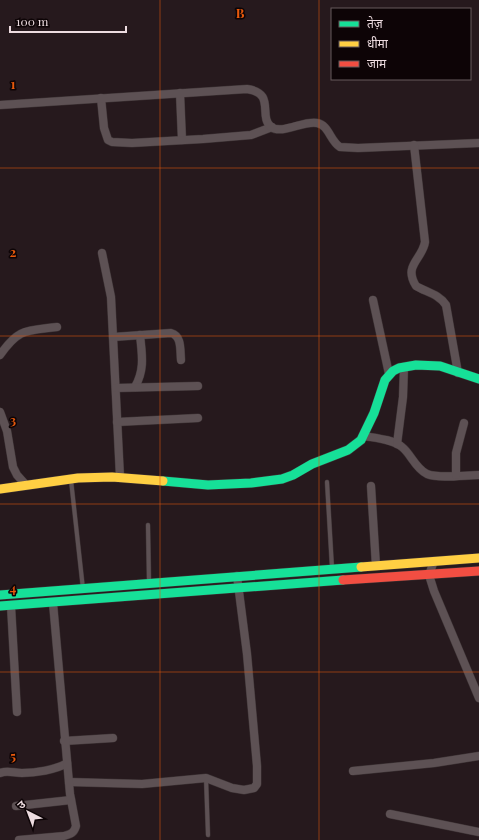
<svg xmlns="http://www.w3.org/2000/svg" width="479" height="840" viewBox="0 0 479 840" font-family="'Playfair Display','Noto Sans Devanagari',serif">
	<rect width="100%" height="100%" fill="#26191d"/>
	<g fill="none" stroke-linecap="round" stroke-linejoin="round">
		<defs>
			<g id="lane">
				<polyline points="71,480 83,589"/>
				<polyline points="327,482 332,568"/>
				<polyline points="148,525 149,582"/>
				<polyline points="206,778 208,835"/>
			</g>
			<g id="street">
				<polyline points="180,93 182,140"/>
				<polyline points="101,98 104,128 108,140 112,142 132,143 203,139 251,135 272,127"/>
				<path d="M0,105L247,89C276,93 258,116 271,127C282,135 304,120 317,123C329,125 330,141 340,147L358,148L479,143"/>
				<path d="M414,145L425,242C422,260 403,265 416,286C426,292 439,294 446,305L458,373"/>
				<polyline points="102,253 111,297 120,477"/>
				<polyline points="373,300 389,374"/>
				<path d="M113,337L171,333C182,336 180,350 181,360"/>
				<path d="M0,355C19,328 26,331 57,327"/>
				<path d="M135,387C145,369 142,355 140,335"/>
				<polyline points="116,388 198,386"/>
				<polyline points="0,412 7,431 13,467 17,475 26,485"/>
				<polyline points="117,422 198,418"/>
				<path d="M364,436C375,438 392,439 402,447C411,454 415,468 427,474C440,479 465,475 479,475"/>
				<polyline points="397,444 403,397 404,367"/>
				<polyline points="456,475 456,453 464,423"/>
				<polyline points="371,486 376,566"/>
				<polyline points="434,561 429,575 434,591 479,698"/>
				<polyline points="11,606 17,712"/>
				<polyline points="64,741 113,738"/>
				<polyline points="353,771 434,763 479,756"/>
				<path d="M0,773C7,770 14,773 22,773C35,773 56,770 67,763"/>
				<polyline points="69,782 142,784 206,778 232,788 244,790 254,788 257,784 257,766 247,654 237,576"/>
				<polyline points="16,806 71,800"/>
				<polyline points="390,814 479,832"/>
				<path d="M19,840L64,836C71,834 74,833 76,826L70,794L53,603"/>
			</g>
			<g id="fast">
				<polyline points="163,481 208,485 251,483 282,479 293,475 312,464 348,450 361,440 374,413 385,380 393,371 399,368 416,365 440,366 479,379"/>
				<polyline points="0,595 361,567"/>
				<polyline points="0,606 343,580"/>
			</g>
			<g id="slow">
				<polyline points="0,489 78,478 112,477 163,481"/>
				<polyline points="361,567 479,558"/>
			</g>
			<polyline id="jam" points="343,580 479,571"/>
		</defs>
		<use href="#lane" stroke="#3e3436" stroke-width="5"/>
		<use href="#street" stroke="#3e3436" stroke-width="9"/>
		<use href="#fast" stroke="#3e3436" stroke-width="10"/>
		<use href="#slow" stroke="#3e3436" stroke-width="10"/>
		<use href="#jam" stroke="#3e3436" stroke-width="10"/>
		<use href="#lane" stroke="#5d5154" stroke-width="4"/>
		<use href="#street" stroke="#5d5154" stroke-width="8"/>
		<use href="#fast" stroke="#16e098" stroke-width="9"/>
		<use href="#slow" stroke="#ffcf43" stroke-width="9"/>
		<use href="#jam" stroke="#f24e42" stroke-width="9"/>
	</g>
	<path fill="none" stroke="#e8590c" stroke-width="1" stroke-opacity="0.55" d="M160,0V840M319,0V840M0,168H479M0,336H479M0,504H479M0,672H479"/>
	<g font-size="13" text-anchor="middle" font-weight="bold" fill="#e8590c" stroke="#0d0406" stroke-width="3" stroke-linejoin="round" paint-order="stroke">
		<text x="240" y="18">B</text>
		<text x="13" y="89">1</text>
		<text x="13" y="257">2</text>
		<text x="13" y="425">3</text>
		<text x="13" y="593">4</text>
		<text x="13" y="761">5</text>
	</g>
	<rect x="331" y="8" width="140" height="72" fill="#0d0406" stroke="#675a5d"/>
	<rect x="339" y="21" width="20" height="6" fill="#16e098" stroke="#675a5d"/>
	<text x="367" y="28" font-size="12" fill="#eddce0">तेज़</text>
	<rect x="339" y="41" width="20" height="6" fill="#ffcf43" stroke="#675a5d"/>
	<text x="367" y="48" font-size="12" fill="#eddce0">धीमा</text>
	<rect x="339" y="61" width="20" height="6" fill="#f24e42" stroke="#675a5d"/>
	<text x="367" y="68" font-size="12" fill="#eddce0">जाम</text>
	<g transform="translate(28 812) rotate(318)" stroke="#0d0406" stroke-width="3" paint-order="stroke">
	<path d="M0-3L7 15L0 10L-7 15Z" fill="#eddce0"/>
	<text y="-6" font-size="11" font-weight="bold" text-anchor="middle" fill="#eddce0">उ</text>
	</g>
	<path d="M10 26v6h116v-6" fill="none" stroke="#eddce0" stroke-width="2"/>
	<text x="16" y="26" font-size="12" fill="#eddce0" stroke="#0d0406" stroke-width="3" paint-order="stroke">100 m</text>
</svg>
